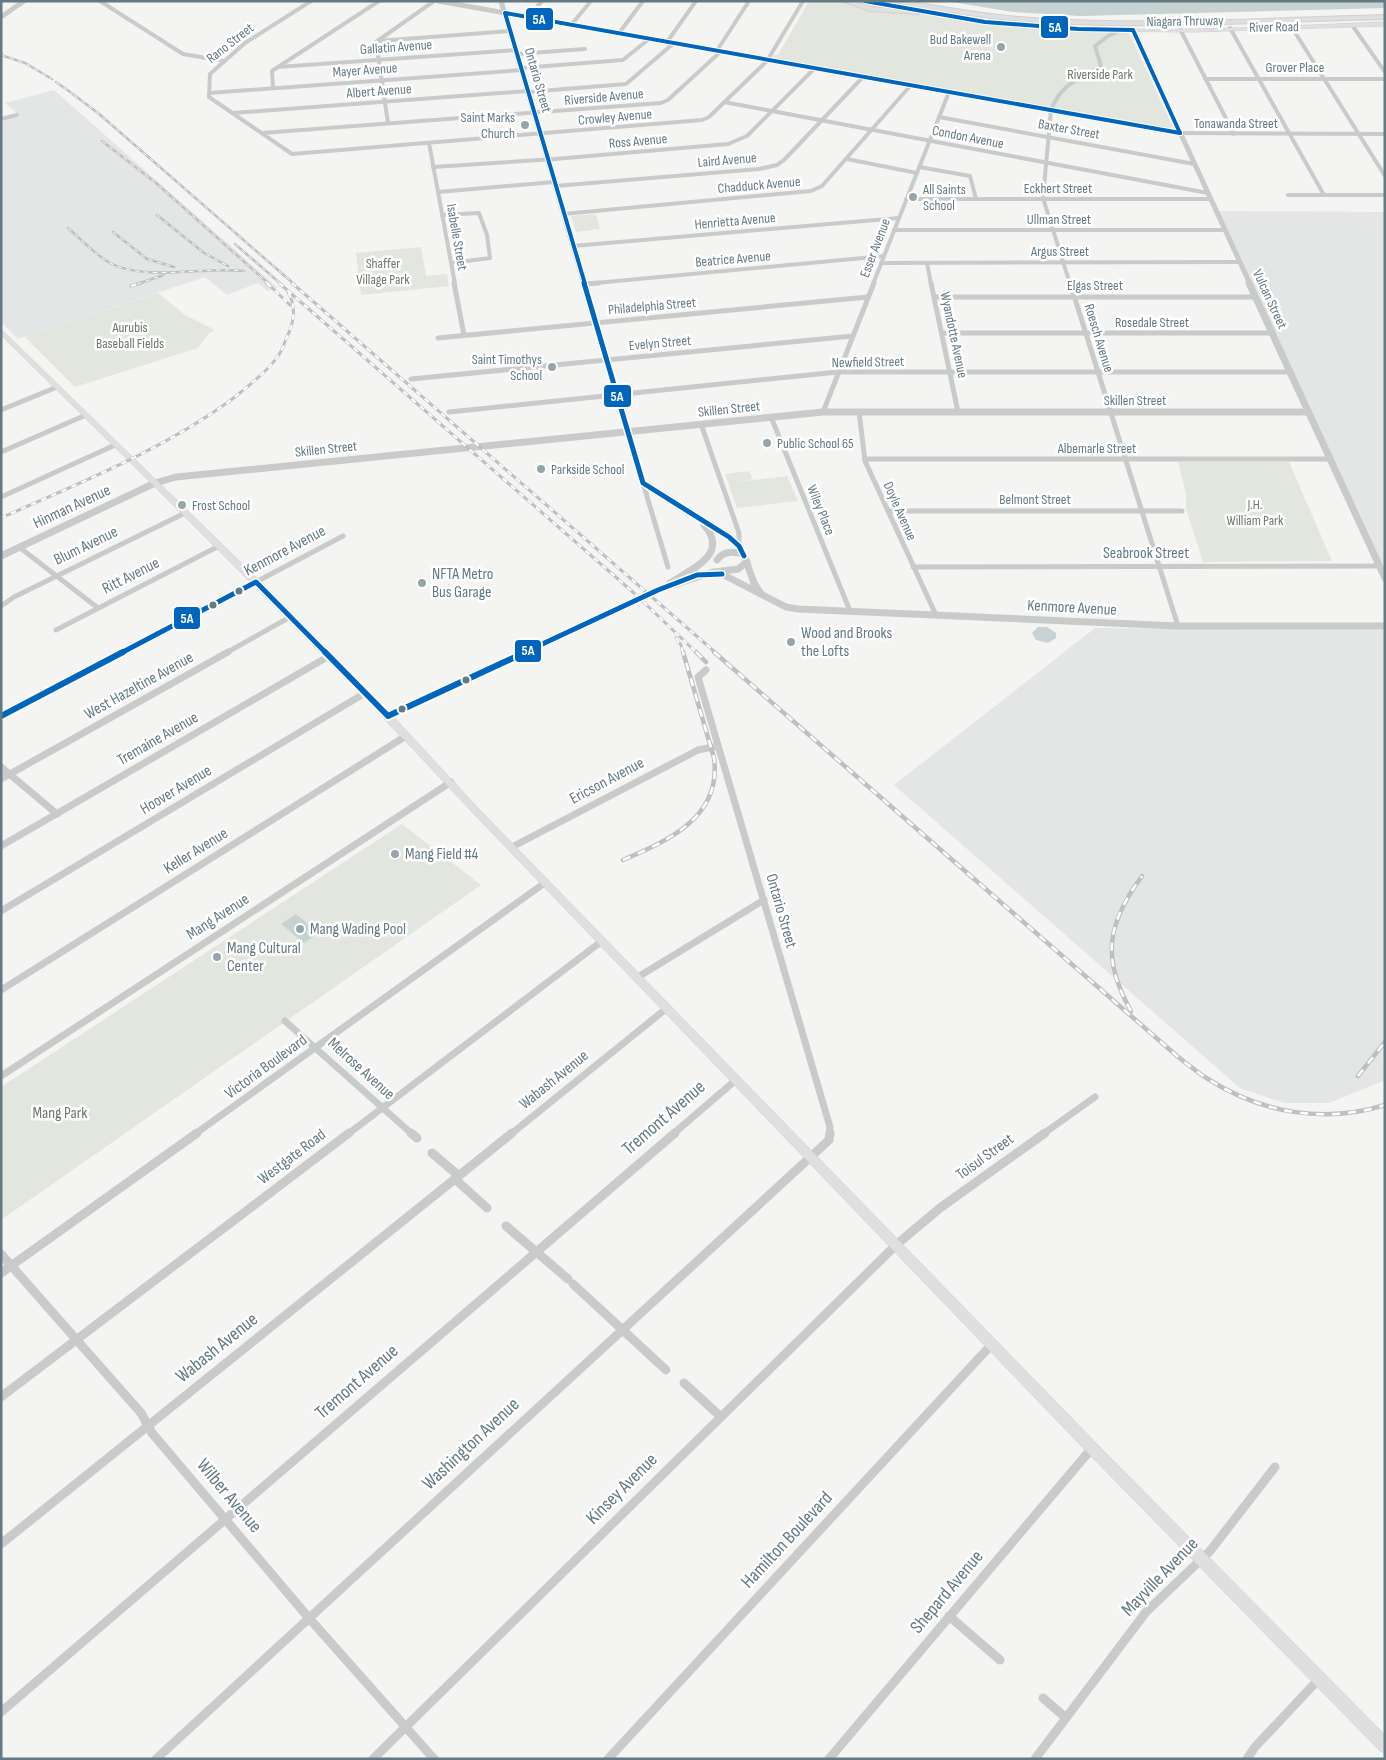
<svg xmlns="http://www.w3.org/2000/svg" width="1386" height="1760" viewBox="0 0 1386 1760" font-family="'Sofia Sans Condensed',sans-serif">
	<rect width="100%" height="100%" fill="#f4f4f2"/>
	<g fill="#e4e5e5">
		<polygon points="54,90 278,288 268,291 259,284 255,284 227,295 205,277 18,339 1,322 1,122 20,116 5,103"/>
		<polygon points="1216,211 1385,212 1385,575"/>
		<polygon points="1095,628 1385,630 1385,1080 1329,1103 1284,1103 1240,1088 894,785"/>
	</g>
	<g fill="#e3e6df">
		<polygon points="809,1 850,1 988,24 1129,33 1173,127 1168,129 772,58 774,55 778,55"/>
		<polygon points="596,214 600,229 576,232 571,216"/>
		<polygon points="421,247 426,276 447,274 449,286 361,295 356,253"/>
		<polygon points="158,293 185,315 215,330 209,333 198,348 75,387 25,337"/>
		<polygon points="1178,462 1289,462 1332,561 1203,562 1186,509 1186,494"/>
		<polygon points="749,471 753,479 735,482 787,476 798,501 737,508 725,474"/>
		<polygon points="402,824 481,885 1,1220 1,1087"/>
	</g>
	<g fill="#c7d2d3">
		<polygon points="946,1 1385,1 1385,8 1081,16 1013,12"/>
		<polygon points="1038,627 1047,627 1056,633 1056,638 1048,643 1036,640 1032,633"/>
		<polygon points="296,914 319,933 304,943 281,924"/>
	</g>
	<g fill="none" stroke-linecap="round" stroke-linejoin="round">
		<defs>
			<g id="secondary">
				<path d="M862,1H874C933,12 991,22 1051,26C1162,34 1274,26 1385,22V26L1193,32L1078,31L1024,27L971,20Z"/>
				<path d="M1,329L259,580L391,714L478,808L1097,1444L1385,1735V1753L1380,1751L1087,1452L472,812C320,648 160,492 1,335Z"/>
			</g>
			<g id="motorway">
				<polygon points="843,1 853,1 871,7 919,10 922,12 919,14 870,11"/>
				<path d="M893,1H908C954,9 1001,17 1047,19C1160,25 1272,18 1385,15V19C1243,22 1100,34 960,14C943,11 906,8 893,1Z"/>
			</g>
		</defs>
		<use href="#secondary" stroke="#d0d2d2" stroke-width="1"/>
		<use href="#motorway" stroke="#d0d1d1" stroke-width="2"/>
		<g stroke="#c9caca" stroke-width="4">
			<polyline points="100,1 183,54 224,61"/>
			<polyline points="311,1 245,43 210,74 209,97 292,154 702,120 709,117 767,61 803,1"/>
			<polyline points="528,17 542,1"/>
			<polyline points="571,25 591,1"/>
			<polyline points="1352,25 1385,72"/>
			<polyline points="1291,26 1385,176"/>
			<polyline points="1230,28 1324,195"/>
			<polyline points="1180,29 1234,134"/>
			<polyline points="619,33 643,1"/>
			<polyline points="378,41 510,31"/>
			<polyline points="667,42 696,1"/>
			<polyline points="517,54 585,49"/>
			<polyline points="278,67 516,50"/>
			<polyline points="521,68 623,60 649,39"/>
			<polyline points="1205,79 1385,79"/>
			<polyline points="273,88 272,71 379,1"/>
			<polyline points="528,92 626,84 674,43"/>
			<polyline points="209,93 522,70"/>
			<polyline points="724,102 1208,193"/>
			<polyline points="233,113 528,91"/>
			<polyline points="939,117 1194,164"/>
			<polyline points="1,119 17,115"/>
			<polyline points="388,123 376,42 434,1"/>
			<polyline points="262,133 661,103 668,100 718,54 718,49 749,1"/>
			<polyline points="1180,133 1385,134"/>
			<polyline points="429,143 455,284"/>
			<polyline points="847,159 917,173"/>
			<polyline points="433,167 555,159 728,144 747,136 815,68"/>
			<polyline points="919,167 970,176 976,199"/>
			<polyline points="555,186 759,169 777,165 784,160 863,77"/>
			<polyline points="438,192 554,182"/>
			<polyline points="1288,195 1385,195"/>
			<polyline points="906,199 1210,199"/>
			<polyline points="563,214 811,191 822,186 911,85"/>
			<polyline points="442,215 479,213 487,235 490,258 451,263"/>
			<polyline points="894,230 1225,230"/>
			<polyline points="573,246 899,218"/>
			<polyline points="881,263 1240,262"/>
			<polyline points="927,263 931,284"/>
			<polyline points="585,284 884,256"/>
			<polyline points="873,284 949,92"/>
			<path d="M1070,284L1043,198L1051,110C1061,83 1079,80 1101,66L1095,46L1108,36L1121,30"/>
		</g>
		<g stroke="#c9caca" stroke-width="5">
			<polyline points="454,283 464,335"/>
			<polyline points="931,283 958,412"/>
			<polyline points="1070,283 1178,626"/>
			<polyline points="584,284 599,283"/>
			<polyline points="935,297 1255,297"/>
			<polyline points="942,333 1272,333"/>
			<polyline points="438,338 868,297"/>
			<polyline points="411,379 853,336"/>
			<polyline points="1,410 57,387"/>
			<polyline points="449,412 838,372 1290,372"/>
			<polyline points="823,412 874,283"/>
			<polyline points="859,412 865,461 936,615"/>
			<polyline points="771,417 850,611"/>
			<polyline points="701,424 739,533 739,546"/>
			<polyline points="1,452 86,415"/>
			<polyline points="865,459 1330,459"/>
			<polyline points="643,483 668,567"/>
			<polyline points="1,497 115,445"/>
			<polyline points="888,511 1182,511"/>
			<polyline points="19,547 98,608"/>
			<polyline points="913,567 1379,566"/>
			<polyline points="256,582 343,536"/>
			<polyline points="1,606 14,597 185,513"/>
			<polyline points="56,630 219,546"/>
			<polyline points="226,653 290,617"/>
		</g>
		<g stroke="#c9caca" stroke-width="7">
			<polyline points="706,670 698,677 830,1127 829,1134"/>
			<polyline points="1,767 57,814"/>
			<polyline points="1,779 228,652"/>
			<polyline points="1,846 329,656"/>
			<polyline points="512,847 698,750 718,746"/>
			<polyline points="1,911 365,693"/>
			<polyline points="638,977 764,900"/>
			<polyline points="1,990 406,736"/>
			<polyline points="285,1021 412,1134"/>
			<polyline points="1,1076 451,782"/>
			<polyline points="195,1134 546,882"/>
			<polyline points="348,1134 602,941"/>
			<polyline points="511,1134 667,1008"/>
			<polyline points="673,1134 737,1079"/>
			<polyline points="1043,1134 1095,1097"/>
		</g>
		<g stroke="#c9caca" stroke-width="9">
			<polyline points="411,1133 417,1138"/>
			<polyline points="432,1153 459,1176"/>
			<polyline points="455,1179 487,1208"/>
			<polyline points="506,1226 568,1279"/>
			<polyline points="1,1254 141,1413 152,1433 308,1617 434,1759"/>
			<polyline points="1,1273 197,1133"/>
			<polyline points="573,1284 666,1370"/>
			<polyline points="684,1383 720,1416"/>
			<polyline points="1,1397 349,1133"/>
			<polyline points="1,1544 512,1133"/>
			<polyline points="949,1616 1000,1660"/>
			<polyline points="1043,1698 1066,1718"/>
			<polyline points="1,1712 675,1133"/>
			<polyline points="156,1759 829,1140 830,1133"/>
			<polyline points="373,1759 896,1245 940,1208 1045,1133"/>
			<polyline points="608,1759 992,1344"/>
			<polyline points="829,1759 1092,1448"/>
			<polyline points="1035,1759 1146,1612 1210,1551 1275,1467"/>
			<polyline points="1247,1759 1255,1747 1319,1679"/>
		</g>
		<g stroke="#c9caca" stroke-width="5">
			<polyline points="438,1 1180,133"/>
			<polyline points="501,1 584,284"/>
			<polyline points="1,17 24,1"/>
			<polyline points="1133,30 1250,284"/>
		</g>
		<g stroke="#c9caca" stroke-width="7">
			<polyline points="584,283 643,483 729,537 739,546 744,556"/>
			<polyline points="1249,283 1385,578"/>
			<polyline points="1,556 155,483 176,477 823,412 1308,412"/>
			<path d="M717,560C724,550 734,551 744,555L754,583L761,594"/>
			<polyline points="715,572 738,569 747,562"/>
			<path d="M670,583C692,569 730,554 704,525"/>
			<polyline points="121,653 256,582"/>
			<polyline points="523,653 658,590 713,572 722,574 786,607 798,609 1178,626 1385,626"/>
		</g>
		<g stroke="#c9caca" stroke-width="9">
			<polyline points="1,716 123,652"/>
			<polyline points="388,716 526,652"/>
		</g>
		<use href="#secondary" fill="#dedfde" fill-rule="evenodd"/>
		<use href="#motorway" fill="#dedfde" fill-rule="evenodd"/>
		<defs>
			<g id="rail-far2">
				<polyline points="1,55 25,63 52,79"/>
				<polyline points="56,82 73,94"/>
				<polyline points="74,95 98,113 294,284"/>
				<polyline points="102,141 156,183 269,284"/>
				<polyline points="157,215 204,253 228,266"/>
				<path d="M68,228C82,240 94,254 110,263C145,282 204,266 244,271"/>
				<polyline points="113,232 147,259 174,267"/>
				<polyline points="235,244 281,284"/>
				<polyline points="265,281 268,284"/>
				<polyline points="137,284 164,275"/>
			</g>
			<g id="rail-far1">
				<polyline points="267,283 270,285"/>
				<polyline points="267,283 290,305"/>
				<polyline points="279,283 634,593 697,653"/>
				<polyline points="292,283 716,653"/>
				<polyline points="131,286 141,283"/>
				<path d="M1,518C79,483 161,451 231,400C247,387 266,373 278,356C282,351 284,344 286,339C294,323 297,308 288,292"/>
				<polyline points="676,638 681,645 683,653"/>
			</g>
			<g id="rail">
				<polyline points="696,652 706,662"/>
				<path d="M714,652L1177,1056C1187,1064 1197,1072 1208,1079C1261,1113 1325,1124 1385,1105"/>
				<path d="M623,860C668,841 722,817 714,758L683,652"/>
				<path d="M1131,1011C1101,958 1107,924 1142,876"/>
				<polyline points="1358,1076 1385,1042"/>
			</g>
		</defs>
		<use href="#rail-far2" stroke="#bebfc1" stroke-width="2.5"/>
		<use href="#rail-far1" stroke="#bebfc1" stroke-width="3"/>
		<use href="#rail" stroke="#bebfc1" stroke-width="4.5"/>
		<use href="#rail-far2" stroke="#fff" stroke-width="1" stroke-dasharray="4.5" stroke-linecap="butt"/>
		<use href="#rail-far1" stroke="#fff" stroke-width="2" stroke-dasharray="5.5" stroke-linecap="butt"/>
		<use href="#rail" stroke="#fff" stroke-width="2.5" stroke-dasharray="8" stroke-linecap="butt"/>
		<defs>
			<g id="bus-1-far2">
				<polyline points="865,1 985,22 1078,29 1133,30 1180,133"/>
				<polyline points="585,284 505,13 1180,133"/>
			</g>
			<g id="bus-1-far1">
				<polyline points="584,283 643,483 729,537 739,546 744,556"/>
				<polyline points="121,653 256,582 326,653"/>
				<polyline points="523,653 658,590 697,575 722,574"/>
			</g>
			<g id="bus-1">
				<polyline points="325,652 388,716 526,652"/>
				<polyline points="1,716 123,652"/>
			</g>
		</defs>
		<use href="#bus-1-far2" stroke="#fff" stroke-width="6"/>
		<use href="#bus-1-far1" stroke="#fff" stroke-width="8"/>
		<use href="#bus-1" stroke="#fff" stroke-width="10"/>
		<use href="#bus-1-far2" stroke="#0065bd" stroke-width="4"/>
		<use href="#bus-1-far1" stroke="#0065bd" stroke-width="5"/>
		<use href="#bus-1" stroke="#0065bd" stroke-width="6"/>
	</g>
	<g fill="#96a5aa" stroke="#fff" stroke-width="2">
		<circle cx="1001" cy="47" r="5"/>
		<circle cx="525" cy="125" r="5"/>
		<circle cx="913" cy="197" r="5"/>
		<circle cx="552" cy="367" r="5"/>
		<circle cx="767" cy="443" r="5"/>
		<circle cx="541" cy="469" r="5"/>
		<circle cx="182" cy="505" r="5"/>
		<circle cx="422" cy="583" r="5"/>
		<circle cx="791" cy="642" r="5"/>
		<circle cx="395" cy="854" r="5"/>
		<circle cx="300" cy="929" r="5"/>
		<circle cx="217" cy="957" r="5"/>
	</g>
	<g fill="#647a83" stroke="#fff" stroke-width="2">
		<circle cx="239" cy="591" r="4.5"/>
		<circle cx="213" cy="605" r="4.5"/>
		<circle cx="466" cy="680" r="4.5"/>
		<circle cx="402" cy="709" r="4.5"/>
	</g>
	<g text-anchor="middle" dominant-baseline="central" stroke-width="5" stroke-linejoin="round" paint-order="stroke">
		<g font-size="14" fill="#647a83" stroke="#fff">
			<text transform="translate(1185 21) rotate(-1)">Niagara Thruway</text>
			<text transform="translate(1274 27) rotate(-1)">River Road</text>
			<text transform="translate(230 43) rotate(-38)">Rano Street</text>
			<text transform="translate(396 47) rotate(-4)">Gallatin Avenue</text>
			<text x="1295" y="67">Grover Place</text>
			<text transform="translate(365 70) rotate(-4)">Mayer Avenue</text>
			<text transform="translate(538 80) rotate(74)">Ontario Street</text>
			<text transform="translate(379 91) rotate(-4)">Albert Avenue</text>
			<text transform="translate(604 97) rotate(-5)">Riverside Avenue</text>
			<text transform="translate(615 117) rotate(-5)">Crowley Avenue</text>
			<text x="1236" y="123">Tonawanda Street</text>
			<text transform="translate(1069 129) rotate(10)">Baxter Street</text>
			<text transform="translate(968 137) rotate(11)">Condon Avenue</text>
			<text transform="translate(638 141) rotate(-5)">Ross Avenue</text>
			<text transform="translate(727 160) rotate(-5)">Laird Avenue</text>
			<text transform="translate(759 185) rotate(-5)">Chadduck Avenue</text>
			<text x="1058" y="188">Eckhert Street</text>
			<text x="1059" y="219">Ullman Street</text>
			<text transform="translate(735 221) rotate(-5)">Henrietta Avenue</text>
			<text transform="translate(457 237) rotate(80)">Isabelle Street</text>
			<text transform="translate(875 248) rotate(-69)">Esser Avenue</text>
			<text x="1060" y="251">Argus Street</text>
			<text transform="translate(733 259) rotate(-5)">Beatrice Avenue</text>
			<text x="1095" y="285">Elgas Street</text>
			<text transform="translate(1270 299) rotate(65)">Vulcan Street</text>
			<text transform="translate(652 306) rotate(-5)">Philadelphia Street</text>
			<text x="1152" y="322">Rosedale Street</text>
			<text transform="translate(954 335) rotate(78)">Wyandotte Avenue</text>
			<text transform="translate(1099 338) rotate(73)">Roesch Avenue</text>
			<text transform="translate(660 343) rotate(-5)">Evelyn Street</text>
			<text transform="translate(868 362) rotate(-1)">Newfield Street</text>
			<text x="1135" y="400">Skillen Street</text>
			<text transform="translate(729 409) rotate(-6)">Skillen Street</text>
			<text x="1097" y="448">Albemarle Street</text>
			<text transform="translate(326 449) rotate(-6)">Skillen Street</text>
			<text x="1035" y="499">Belmont Street</text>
			<text transform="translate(821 510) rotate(68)">Wiley Place</text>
			<text transform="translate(900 511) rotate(66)">Doyle Avenue</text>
		</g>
		<g font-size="14" fill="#647a83" stroke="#fff" text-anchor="start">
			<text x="991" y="39" text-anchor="end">Bud Bakewell<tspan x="991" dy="16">Arena</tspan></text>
			<text x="515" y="117" text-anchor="end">Saint Marks<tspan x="515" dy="16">Church</tspan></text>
			<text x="923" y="189">All Saints<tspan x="923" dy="16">School</tspan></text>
			<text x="542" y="359" text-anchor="end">Saint Timothys<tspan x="542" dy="16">School</tspan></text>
			<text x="777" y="443">Public School 65</text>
			<text x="551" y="469">Parkside School</text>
			<text x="192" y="505">Frost School</text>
		</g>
		<g font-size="14" fill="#6b7a63" stroke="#fff">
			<text x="1100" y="74">Riverside Park</text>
			<text x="383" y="263">Shaffer<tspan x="383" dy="16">Village Park</tspan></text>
			<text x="130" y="327">Aurubis<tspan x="130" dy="16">Baseball Fields</tspan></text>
			<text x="1255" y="504">J.H.<tspan x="1255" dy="16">William Park</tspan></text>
		</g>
		<g font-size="16" fill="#647a83" stroke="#fff">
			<text transform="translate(72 507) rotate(-25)">Hinman Avenue</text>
			<text transform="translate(86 546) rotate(-26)">Blum Avenue</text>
			<text transform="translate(285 551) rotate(-28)">Kenmore Avenue</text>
			<text x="1146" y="553">Seabrook Street</text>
			<text transform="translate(131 576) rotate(-27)">Ritt Avenue</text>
			<text transform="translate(1072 608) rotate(3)">Kenmore Avenue</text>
			<text transform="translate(139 686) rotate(-29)">West Hazeltine Avenue</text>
			<text transform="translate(158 739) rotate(-30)">Tremaine Avenue</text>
			<text transform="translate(607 781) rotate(-28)">Ericson Avenue</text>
			<text transform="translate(176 790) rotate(-31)">Hoover Avenue</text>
			<text transform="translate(196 851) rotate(-32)">Keller Avenue</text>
			<text transform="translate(781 911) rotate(74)">Ontario Street</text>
			<text transform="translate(218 917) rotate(-33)">Mang Avenue</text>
			<text transform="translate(266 1067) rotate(-36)">Victoria Boulevard</text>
			<text transform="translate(361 1069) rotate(42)">Melrose Avenue</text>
			<text transform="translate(554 1080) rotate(-39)">Wabash Avenue</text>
			<text transform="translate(292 1157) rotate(-37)">Westgate Road</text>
			<text transform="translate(985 1157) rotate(-36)">Toisul Street</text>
		</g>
		<g font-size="16" fill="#647a83" stroke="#fff" text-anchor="start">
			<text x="432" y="574">NFTA Metro<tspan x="432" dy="18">Bus Garage</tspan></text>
			<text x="801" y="633">Wood and Brooks<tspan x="801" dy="18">the Lofts</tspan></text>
			<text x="405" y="854">Mang Field #4</text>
			<text x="310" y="929">Mang Wading Pool</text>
			<text x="227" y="948">Mang Cultural<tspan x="227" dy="18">Center</tspan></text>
		</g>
		<g font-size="16" fill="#6b7a63" stroke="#fff">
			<text x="60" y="1113">Mang Park</text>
		</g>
		<g font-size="19" fill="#647a83" stroke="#fff">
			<text transform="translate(664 1118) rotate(-41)">Tremont Avenue</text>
			<text transform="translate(217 1348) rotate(-39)">Wabash Avenue</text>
			<text transform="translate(357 1382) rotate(-41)">Tremont Avenue</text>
			<text transform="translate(471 1444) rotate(-43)">Washington Avenue</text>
			<text transform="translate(622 1489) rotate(-45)">Kinsey Avenue</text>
			<text transform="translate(229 1496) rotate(50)">Wilber Avenue</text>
			<text transform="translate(787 1540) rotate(-47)">Hamilton Boulevard</text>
			<text transform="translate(1160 1577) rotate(-46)">Mayville Avenue</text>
			<text transform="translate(947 1592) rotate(-50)">Shepard Avenue</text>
		</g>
	</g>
	<g stroke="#fff" stroke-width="2">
		<rect x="525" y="7" width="29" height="24" rx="5" fill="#0065bd"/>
		<rect x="1040" y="15" width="29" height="24" rx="5" fill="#0065bd"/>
		<rect x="603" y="384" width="29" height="24" rx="5" fill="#0065bd"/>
		<rect x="173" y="606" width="28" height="24" rx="5" fill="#0065bd"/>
		<rect x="514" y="639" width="28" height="24" rx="5" fill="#0065bd"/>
	</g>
	<g font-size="14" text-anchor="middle" font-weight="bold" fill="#fff">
		<text x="539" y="24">5A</text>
		<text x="1055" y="32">5A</text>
		<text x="617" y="401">5A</text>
		<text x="187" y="623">5A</text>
		<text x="528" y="655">5A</text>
	</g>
	<rect width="1386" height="1760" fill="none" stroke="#647a83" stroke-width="5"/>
</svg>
